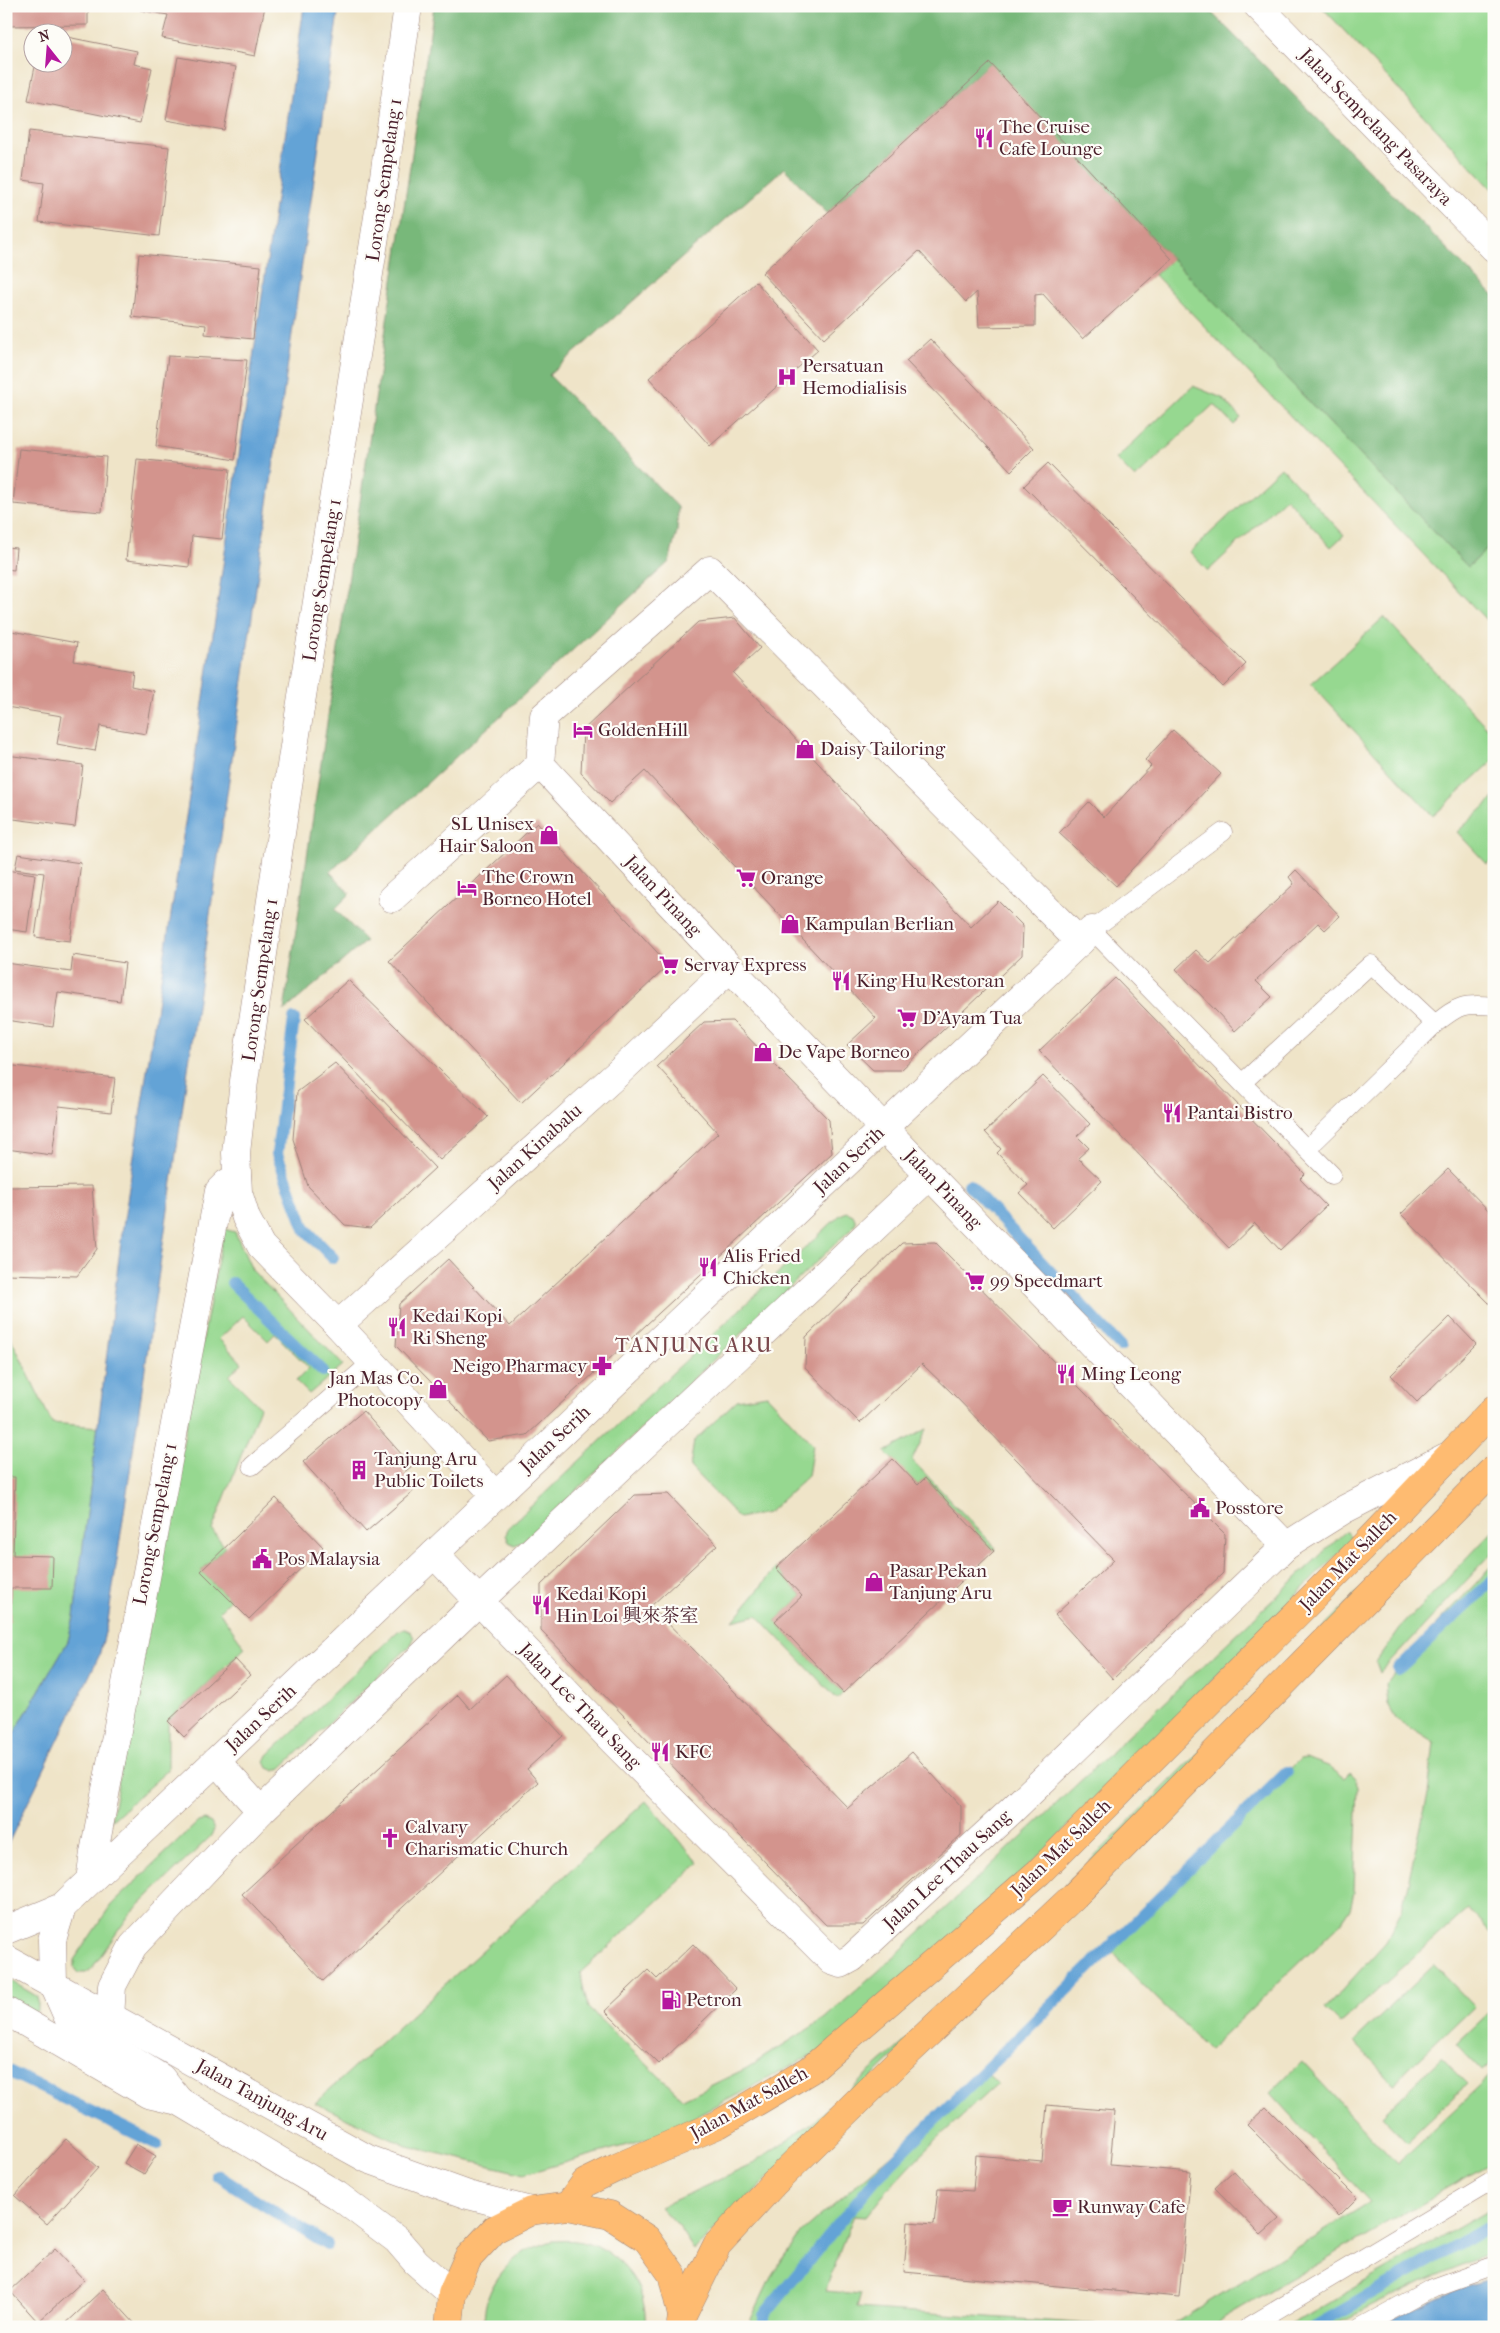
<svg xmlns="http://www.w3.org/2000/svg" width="1500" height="2333" viewBox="0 0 1500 2333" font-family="'IM FELL French Canon','Noto Serif SC',serif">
	<rect width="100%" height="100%" fill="#fdfcf7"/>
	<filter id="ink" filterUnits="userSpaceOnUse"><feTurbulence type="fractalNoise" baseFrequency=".02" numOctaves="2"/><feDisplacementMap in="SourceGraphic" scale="10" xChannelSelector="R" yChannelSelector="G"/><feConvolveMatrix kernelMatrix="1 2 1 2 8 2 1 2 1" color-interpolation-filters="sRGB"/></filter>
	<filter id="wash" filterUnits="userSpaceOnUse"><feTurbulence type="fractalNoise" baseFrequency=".0096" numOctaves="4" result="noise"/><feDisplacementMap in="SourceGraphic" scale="20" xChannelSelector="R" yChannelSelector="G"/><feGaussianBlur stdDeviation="1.12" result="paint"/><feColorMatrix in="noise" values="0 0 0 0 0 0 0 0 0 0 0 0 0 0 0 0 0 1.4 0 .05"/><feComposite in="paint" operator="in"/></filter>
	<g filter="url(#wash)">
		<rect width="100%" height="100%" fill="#efe4c8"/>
		<g fill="#96d890" stroke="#707c5e">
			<polygon points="1321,6 1494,6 1494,191"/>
			<polygon points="1172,259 1468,567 1494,543 1494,628 1155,275"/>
			<polygon points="1193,386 1222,398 1241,418 1234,425 1214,404 1135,478 1116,459"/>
			<polygon points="1281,467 1344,535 1331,547 1286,498 1208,571 1190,552"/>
			<polygon points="1384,617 1494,735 1494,760 1433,816 1311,684"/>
			<polygon points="1494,798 1494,857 1487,864 1457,832"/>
			<polygon points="847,1212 853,1215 856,1222 852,1228 522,1542 515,1545 509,1542 506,1535 508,1528 840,1215"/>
			<polygon points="224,1229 235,1232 252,1270 343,1365 309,1394 296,1381 309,1368 275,1334 268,1341 243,1316 219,1339 242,1363 229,1376 260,1407 212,1530 225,1547 201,1571 230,1600 219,1611 245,1648 168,1721 168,1770 111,1821"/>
			<polygon points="6,1328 52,1423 98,1427 74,1617 68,1641 6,1747"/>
			<polygon points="767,1395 813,1445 808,1476 768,1513 739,1518 690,1467 694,1441 737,1400"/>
			<polygon points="927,1429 912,1460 996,1548 994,1551 925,1478 918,1485 885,1452"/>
			<polygon points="1494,1452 1494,1464 1347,1616 694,2250 678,2226 660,2207 749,2166 809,2125 901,2045 1068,1883 1335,1616"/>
			<polygon points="1494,1530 1494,1551 1380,1673 1376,1662 1400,1628"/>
			<polygon points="1346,1531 1353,1538 968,1927 843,2039 659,2136 524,2174 407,2146 315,2103 646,1801 699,1863 580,1973 588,2008 683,2099 747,2068 824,2019 883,1967"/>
			<polygon points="1494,1564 1494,1936 1468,1909 1340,2024 1325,2009 1385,1943 1402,1909 1428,1794 1434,1743 1396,1719 1388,1705 1386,1684 1404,1659"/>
			<polygon points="776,1568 802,1596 775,1621 843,1693 837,1699 757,1615 733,1621"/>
			<polygon points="405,1629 411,1632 414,1638 411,1645 281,1768 275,1771 268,1768 265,1762 268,1755 398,1631"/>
			<polygon points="1306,1758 1328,1766 1344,1778 1350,1772 1355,1777 1358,1787 1354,1892 1350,1909 1340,1924 1209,2050 1121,1963 1109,1946 1287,1772 1300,1759"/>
			<polygon points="205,1820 211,1823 214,1830 210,1837 130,1914 92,1968 86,1973 79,1973 74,1967 74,1960 111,1905 198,1822"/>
			<polygon points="1434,1965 1474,2006 1394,2083 1354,2042"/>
			<polygon points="6,1978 38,1997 38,2009 33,2015 6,1998"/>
			<polygon points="1494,2008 1494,2060 1482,2071 1456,2044"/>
			<polygon points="1441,2058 1467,2084 1406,2142 1381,2116"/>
			<polygon points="1302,2062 1397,2164 1494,2072 1494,2161 1209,2327 1168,2327 1370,2202 1270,2093"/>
			<path d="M987,2072L997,2084C951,2126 904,2166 866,2217L854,2216L825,2291L861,2294L857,2308L1135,2327H750L751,2319L773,2273L802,2232Z"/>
			<polygon points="1494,2207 1494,2252 1423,2281 1330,2327 1286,2327"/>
			<path d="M552,2241C560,2241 568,2240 576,2241C617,2247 649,2285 645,2327H485C480,2296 503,2263 530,2249C537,2246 545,2244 552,2241Z"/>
		</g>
		<polygon fill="#78b87a" stroke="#616c52" points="434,6 1205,6 1494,296 1494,425 1486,433 1494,442 1494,543 1468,567 1172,259 989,63 827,213 784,168 549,375 678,507 677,531 669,562 330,872 350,894 335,909 366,941 284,1011"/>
		<g fill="#63a3d6" stroke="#566180">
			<path d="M304,6H339C261,544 188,1083 108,1621L99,1656L6,1848V1747L68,1641L74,1617L122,1233L195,758Z"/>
			<path d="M1494,2279V2327H1379C1416,2308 1452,2287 1494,2279Z"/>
		</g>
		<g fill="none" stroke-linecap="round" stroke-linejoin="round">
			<g stroke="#63a3d6" stroke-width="12">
				<polyline points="294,1019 277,1154 305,1229 333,1258"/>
				<polyline points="969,1185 1120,1346"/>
				<polyline points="232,1283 323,1371"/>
				<polyline points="1398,1669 1494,1579"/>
				<polyline points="6,2070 157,2144"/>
				<polyline points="217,2175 327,2245"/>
				<polyline points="764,2327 764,2315 877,2177 1287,1772"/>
				<polyline points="1314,2327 1485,2229 1494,2227"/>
			</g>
		</g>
		<g id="blocks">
			<g fill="#d3948d">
				<polygon points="6,6 88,6 88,25 6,26"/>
				<polygon points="141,6 265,6 255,56 162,38 168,15 140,10"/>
				<polygon points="62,36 137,51 134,64 152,68 140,123 28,100 36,62 62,62"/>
				<polygon points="178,57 236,67 224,130 166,120"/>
				<polygon points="990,63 1172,259 1083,339 1043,294 1035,295 1035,326 979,327 977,292 966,302 919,251 824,339 762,273"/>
				<polygon points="29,131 169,147 159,236 39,222 44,183 23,180"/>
				<polygon points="139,254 261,266 253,339 205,334 206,325 132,317"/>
				<polygon points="756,282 818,350 710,446 649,378"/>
				<polygon points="930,339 1034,448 1011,471 906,361"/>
				<polygon points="168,356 247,360 235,460 156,446"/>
				<polygon points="19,449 106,457 102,512 13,504"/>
				<polygon points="137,459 230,469 222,539 192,536 189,567 126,560"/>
				<polygon points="1048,463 1246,664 1223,687 1024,486"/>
				<polygon points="6,547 16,548 14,570 6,569"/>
				<polygon points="735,618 760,648 733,673 805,749 971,927 998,901 1023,926 1022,955 901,1070 873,1070 847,1045 876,1018 645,771 610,803 581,773 583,730 698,622"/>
				<polygon points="6,630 77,643 74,661 133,671 131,686 154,691 146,734 100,726 95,751 57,744 62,716 6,707"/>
				<polygon points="1173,730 1221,774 1116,886 1059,833 1089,802 1104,817 1151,766 1145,760"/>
				<polygon points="6,755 83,765 75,827 6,818"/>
				<polygon points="537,823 669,965 521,1103 389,961"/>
				<polygon points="18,854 81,863 70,941 35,937 44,873 15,869"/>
				<polygon points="6,870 35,874 27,932 6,929"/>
				<polygon points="1296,870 1340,916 1325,930 1318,923 1256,981 1272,997 1235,1031 1176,969 1196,950 1210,963 1294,884 1289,877"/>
				<polygon points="73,955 125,963 120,1001 58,992 53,1027 6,1020 6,963 71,972"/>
				<polygon points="1115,978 1305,1174 1300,1179 1326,1206 1280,1250 1255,1223 1229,1248 1039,1051"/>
				<polygon points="348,980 488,1117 440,1160 305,1019"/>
				<polygon points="732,1021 829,1120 832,1153 527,1435 488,1441 396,1346 399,1304 448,1259 510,1326 718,1133 657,1066 704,1022"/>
				<polygon points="335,1063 435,1168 370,1228 345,1225 308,1186 293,1139 297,1092"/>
				<polygon points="6,1065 115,1078 111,1112 59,1106 52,1155 6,1149"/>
				<polygon points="1043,1076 1090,1124 1077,1136 1089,1148 1078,1158 1102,1181 1053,1228 1019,1193 1028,1185 997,1153 1001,1149 985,1132"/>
				<polygon points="1448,1169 1494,1216 1494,1308 1401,1214"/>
				<polygon points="92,1186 97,1249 77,1276 6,1274 6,1187"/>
				<polygon points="935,1242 1225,1534 1223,1573 1113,1679 1055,1615 1114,1560 953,1394 922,1364 860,1423 805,1367 806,1337 902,1243"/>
				<polygon points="1450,1317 1476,1344 1417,1402 1391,1375"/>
				<polygon points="363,1411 412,1466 403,1473 416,1489 366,1532 303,1462"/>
				<polygon points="893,1459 918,1485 925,1478 994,1551 843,1693 775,1621 802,1596 776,1568"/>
				<polygon points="6,1477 15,1477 13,1555 53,1556 52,1588 11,1588 10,1622 6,1622"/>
				<polygon points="668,1494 717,1545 651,1606 848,1808 912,1752 961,1806 961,1835 863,1925 826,1925 541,1630 541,1585 635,1495"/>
				<polygon points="276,1498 323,1547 249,1619 201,1571"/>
				<polygon points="235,1659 250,1675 184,1737 168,1721"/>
				<polygon points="506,1675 563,1736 527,1769 538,1782 323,1981 242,1894 458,1695 470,1709"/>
				<polygon points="693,1944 736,1989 659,2064 605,2011 648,1970 657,1979"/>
				<polygon points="1047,2105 1115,2111 1110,2165 1191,2172 1179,2297 904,2272 908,2222 934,2224 938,2189 973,2191 976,2155 1042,2161"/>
				<polygon points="1266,2107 1357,2198 1339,2216 1247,2125"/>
				<polygon points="66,2139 98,2168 47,2224 15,2196"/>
				<polygon points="136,2144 156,2156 144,2174 124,2163"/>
				<polygon points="1233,2171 1279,2219 1261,2235 1215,2188"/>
				<polygon points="55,2249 84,2280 38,2322 10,2291"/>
				<polygon points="103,2289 138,2327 62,2327"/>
			</g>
		</g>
	</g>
	<g filter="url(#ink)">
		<use href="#blocks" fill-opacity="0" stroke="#9c827a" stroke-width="1"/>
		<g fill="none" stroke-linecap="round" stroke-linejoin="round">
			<defs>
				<g id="lane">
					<polyline points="1223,832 1092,930 1332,1175"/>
					<path d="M1435,1024C1459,1005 1463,1003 1494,1006"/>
					<polyline points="1242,1083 1371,964 1435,1024 1307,1149"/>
					<polyline points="252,1466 372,1362"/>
					<polyline points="1248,2327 1494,2180"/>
					<polyline points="1361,2327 1430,2289 1494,2266"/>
				</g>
				<g id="street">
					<polyline points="408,6 381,198 293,753 244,1081 236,1153 238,1192 246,1218 261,1246 338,1325 495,1495"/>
					<polyline points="1258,6 1494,248"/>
					<polyline points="540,764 730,968 1286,1546"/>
					<polyline points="392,898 540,764 544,716 710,570 1080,942"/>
					<polyline points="338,1325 617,1074 730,968"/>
					<polyline points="434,1554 613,1741 832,1961 841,1964 852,1958 1012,1810 1286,1546 1345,1509 1446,1457"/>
					<polyline points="216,1761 261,1811"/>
					<polyline points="90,1880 94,1853 219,1191 227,1183 237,1178"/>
					<polyline points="62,1907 52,1940 53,1983 70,2022 161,2078 179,2101"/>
					<polyline points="6,1930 62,1907 1092,930"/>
					<polyline points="6,1959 368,2159 468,2195 531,2211"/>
					<polyline points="6,2011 148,2094 179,2101 337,2195 397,2240 416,2262 452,2294"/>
					<polyline points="110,2018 112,1986 133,1946 261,1811 479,1601 930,1175"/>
				</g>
				<g id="primary">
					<polyline points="568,2206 585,2183 618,2167 719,2124 810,2070 1039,1872 1359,1551 1494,1409"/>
					<polyline points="682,2316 717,2245 773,2184 900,2060 1075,1895 1494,1469"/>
					<polyline points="449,2327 452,2294 468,2258 495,2229 531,2211 568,2206 610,2215 647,2239 672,2274 682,2316 681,2323"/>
				</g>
			</defs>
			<use href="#lane" stroke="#9c827a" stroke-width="19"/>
			<use href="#street" stroke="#9c827a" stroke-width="29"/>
			<use href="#primary" stroke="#9c827a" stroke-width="29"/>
			<use href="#lane" stroke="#fff" stroke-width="18"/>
			<use href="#street" stroke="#fff" stroke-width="28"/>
			<use href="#primary" stroke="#febb71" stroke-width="28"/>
		</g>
	</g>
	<defs>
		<symbol id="restaurant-bare" viewBox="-9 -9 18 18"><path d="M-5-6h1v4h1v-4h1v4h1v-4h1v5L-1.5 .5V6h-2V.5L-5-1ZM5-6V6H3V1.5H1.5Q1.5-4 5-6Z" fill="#b5179e" stroke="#fdfcf7" stroke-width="2.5" paint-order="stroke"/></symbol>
		<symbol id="hospital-bare" viewBox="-9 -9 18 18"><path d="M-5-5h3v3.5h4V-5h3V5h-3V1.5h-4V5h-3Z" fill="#b5179e" stroke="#fdfcf7" stroke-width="2.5" paint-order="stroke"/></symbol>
		<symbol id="hotel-bare" viewBox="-9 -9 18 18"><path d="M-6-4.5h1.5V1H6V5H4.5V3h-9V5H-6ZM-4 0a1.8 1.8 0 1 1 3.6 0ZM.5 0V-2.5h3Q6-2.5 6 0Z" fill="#b5179e" stroke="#fdfcf7" stroke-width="2.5" paint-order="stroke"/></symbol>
		<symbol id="shop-bare" viewBox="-9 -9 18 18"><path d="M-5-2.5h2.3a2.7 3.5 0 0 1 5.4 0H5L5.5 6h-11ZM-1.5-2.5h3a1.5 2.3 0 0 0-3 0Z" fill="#b5179e" stroke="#fdfcf7" stroke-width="2.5" paint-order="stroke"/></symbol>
		<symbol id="supermarket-bare" viewBox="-9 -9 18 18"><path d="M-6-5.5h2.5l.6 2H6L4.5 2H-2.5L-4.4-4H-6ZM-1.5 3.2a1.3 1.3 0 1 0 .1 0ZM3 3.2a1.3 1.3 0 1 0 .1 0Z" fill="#b5179e" stroke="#fdfcf7" stroke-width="2.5" paint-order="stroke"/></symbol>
		<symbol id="pharmacy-bare" viewBox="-9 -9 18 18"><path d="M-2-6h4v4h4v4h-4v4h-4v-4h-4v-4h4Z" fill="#b5179e" stroke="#fdfcf7" stroke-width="2.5" paint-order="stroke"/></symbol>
		<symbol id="building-bare" viewBox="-9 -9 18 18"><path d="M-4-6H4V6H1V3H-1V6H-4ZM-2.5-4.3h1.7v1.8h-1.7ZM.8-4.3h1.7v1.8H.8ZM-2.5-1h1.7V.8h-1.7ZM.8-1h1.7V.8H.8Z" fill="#b5179e" stroke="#fdfcf7" stroke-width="2.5" paint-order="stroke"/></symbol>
		<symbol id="civic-bare" viewBox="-9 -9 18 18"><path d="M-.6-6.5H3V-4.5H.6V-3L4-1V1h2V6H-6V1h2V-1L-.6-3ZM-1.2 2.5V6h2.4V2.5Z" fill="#b5179e" stroke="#fdfcf7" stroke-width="2.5" paint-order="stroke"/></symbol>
		<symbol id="church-bare" viewBox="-9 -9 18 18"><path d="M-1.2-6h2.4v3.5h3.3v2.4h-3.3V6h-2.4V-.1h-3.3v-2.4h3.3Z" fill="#b5179e" stroke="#fdfcf7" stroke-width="2.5" paint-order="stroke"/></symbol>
		<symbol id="fuel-bare" viewBox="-9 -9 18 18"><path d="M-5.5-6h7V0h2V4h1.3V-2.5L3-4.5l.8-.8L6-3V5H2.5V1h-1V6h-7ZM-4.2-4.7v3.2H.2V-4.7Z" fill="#b5179e" stroke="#fdfcf7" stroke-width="2.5" paint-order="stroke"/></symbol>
		<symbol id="cafe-bare" viewBox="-9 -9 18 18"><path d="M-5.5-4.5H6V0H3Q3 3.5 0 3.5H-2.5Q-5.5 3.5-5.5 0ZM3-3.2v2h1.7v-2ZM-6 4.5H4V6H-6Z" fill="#b5179e" stroke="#fdfcf7" stroke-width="2.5" paint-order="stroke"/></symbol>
	</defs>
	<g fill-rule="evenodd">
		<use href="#restaurant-bare" x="970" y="124" width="28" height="28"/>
		<use href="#hospital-bare" x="773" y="363" width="28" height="28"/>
		<use href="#hotel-bare" x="569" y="716" width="28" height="28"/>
		<use href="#shop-bare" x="791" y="735" width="28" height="28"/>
		<use href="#shop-bare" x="535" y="821" width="28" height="28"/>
		<use href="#supermarket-bare" x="732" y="864" width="28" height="28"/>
		<use href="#hotel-bare" x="453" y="874" width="28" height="28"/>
		<use href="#shop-bare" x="776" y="910" width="28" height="28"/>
		<use href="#supermarket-bare" x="655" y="951" width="28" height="28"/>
		<use href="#restaurant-bare" x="827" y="967" width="28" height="28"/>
		<use href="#supermarket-bare" x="893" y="1004" width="28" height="28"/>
		<use href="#shop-bare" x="749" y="1038" width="28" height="28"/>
		<use href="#restaurant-bare" x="1158" y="1099" width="28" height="28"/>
		<use href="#restaurant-bare" x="694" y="1253" width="28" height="28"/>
		<use href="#supermarket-bare" x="961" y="1267" width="28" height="28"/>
		<use href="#restaurant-bare" x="383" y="1313" width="28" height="28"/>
		<use href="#pharmacy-bare" x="588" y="1352" width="28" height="28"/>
		<use href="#restaurant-bare" x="1052" y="1360" width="28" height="28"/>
		<use href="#shop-bare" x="424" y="1375" width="28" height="28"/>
		<use href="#building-bare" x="345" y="1456" width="28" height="28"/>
		<use href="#civic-bare" x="1186" y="1494" width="28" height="28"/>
		<use href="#civic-bare" x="248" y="1545" width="28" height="28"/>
		<use href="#shop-bare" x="860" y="1568" width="28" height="28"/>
		<use href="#restaurant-bare" x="527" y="1591" width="28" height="28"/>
		<use href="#restaurant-bare" x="646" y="1738" width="28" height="28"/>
		<use href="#church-bare" x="376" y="1824" width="28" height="28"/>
		<use href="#fuel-bare" x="657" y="1986" width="28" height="28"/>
		<use href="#cafe-bare" x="1048" y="2193" width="28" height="28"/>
	</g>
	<g text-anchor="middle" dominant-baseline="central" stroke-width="4.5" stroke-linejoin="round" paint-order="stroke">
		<g font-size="19" fill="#4a1f2b" stroke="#fdfcf7" text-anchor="start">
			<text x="999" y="127">The Cruise<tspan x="999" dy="22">Cafe Lounge</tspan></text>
			<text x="802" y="366">Persatuan<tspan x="802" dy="22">Hemodialisis</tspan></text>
			<text x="598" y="730">GoldenHill</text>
			<text x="820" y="749">Daisy Tailoring</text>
			<text x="534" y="824" text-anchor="end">SL Unisex<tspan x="534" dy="22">Hair Saloon</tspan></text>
			<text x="482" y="877">The Crown<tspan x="482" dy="22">Borneo Hotel</tspan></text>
			<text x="761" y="878">Orange</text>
			<text x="805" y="924">Kampulan Berlian</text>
			<text x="684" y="965">Servay Express</text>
			<text x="856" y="981">King Hu Restoran</text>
			<text x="922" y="1018">D'Ayam Tua</text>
			<text x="778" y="1052">De Vape Borneo</text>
			<text x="1187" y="1113">Pantai Bistro</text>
			<text x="723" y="1256">Alis Fried<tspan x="723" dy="22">Chicken</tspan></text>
			<text x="990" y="1281">99 Speedmart</text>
			<text x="412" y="1316">Kedai Kopi<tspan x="412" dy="22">Ri Sheng</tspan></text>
			<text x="587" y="1366" text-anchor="end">Neigo Pharmacy</text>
			<text x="1081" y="1374">Ming Leong</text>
			<text x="423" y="1378" text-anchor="end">Jan Mas Co.<tspan x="423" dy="22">Photocopy</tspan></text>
			<text x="374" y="1459">Tanjung Aru<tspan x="374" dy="22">Public Toilets</tspan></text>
			<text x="1215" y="1508">Posstore</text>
			<text x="277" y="1559">Pos Malaysia</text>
			<text x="889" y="1571">Pasar Pekan<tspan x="889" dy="22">Tanjung Aru</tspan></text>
			<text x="556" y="1594">Kedai Kopi<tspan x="556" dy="22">Hin Loi 興來茶室</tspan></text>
			<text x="675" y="1752">KFC</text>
			<text x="405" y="1827">Calvary<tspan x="405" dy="22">Charismatic Church</tspan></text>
			<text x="686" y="2000">Petron</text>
			<text x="1077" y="2207">Runway Cafe</text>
		</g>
		<g font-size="19" fill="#4a1f2b" stroke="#fdfcf7">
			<text transform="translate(1376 127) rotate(46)">Jalan Sempelang Pasaraya</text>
			<text transform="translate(384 180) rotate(-82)">Lorong Sempelang 1</text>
			<text transform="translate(322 580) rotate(-81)">Lorong Sempelang 1</text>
			<text transform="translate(663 896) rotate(47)">Jalan Pinang</text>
			<text transform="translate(260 980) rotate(-82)">Lorong Sempelang 1</text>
			<text transform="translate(535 1147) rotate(-42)">Jalan Kinabalu</text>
			<text transform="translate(849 1160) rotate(-43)">Jalan Serih</text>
			<text transform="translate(943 1189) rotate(46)">Jalan Pinang</text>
			<text transform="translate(555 1439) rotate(-43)">Jalan Serih</text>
			<text transform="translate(155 1524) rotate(-79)">Lorong Sempelang 1</text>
			<text transform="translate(1348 1561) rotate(-46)">Jalan Mat Salleh</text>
			<text transform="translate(580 1706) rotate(46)">Jalan Lee Thau Sang</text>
			<text transform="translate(261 1718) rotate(-43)">Jalan Serih</text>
			<text transform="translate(1061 1848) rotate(-44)">Jalan Mat Salleh</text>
			<text transform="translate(947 1870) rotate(-43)">Jalan Lee Thau Sang</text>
			<text transform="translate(262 2100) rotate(29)">Jalan Tanjung Aru</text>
			<text transform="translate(749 2103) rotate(-29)">Jalan Mat Salleh</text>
		</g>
		<g font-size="21" letter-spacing="1" fill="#7a484d" stroke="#fdfcf7">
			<text x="694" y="1345">TANJUNG ARU</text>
		</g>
	</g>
	<rect width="1500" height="2333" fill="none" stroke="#fdfcf7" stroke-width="25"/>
	<g transform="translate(48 48) rotate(343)"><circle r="24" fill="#fdfcf7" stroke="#b5a4a5"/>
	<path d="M0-4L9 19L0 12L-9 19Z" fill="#b5179e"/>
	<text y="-8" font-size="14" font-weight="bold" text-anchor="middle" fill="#4a1f2b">N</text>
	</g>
</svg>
